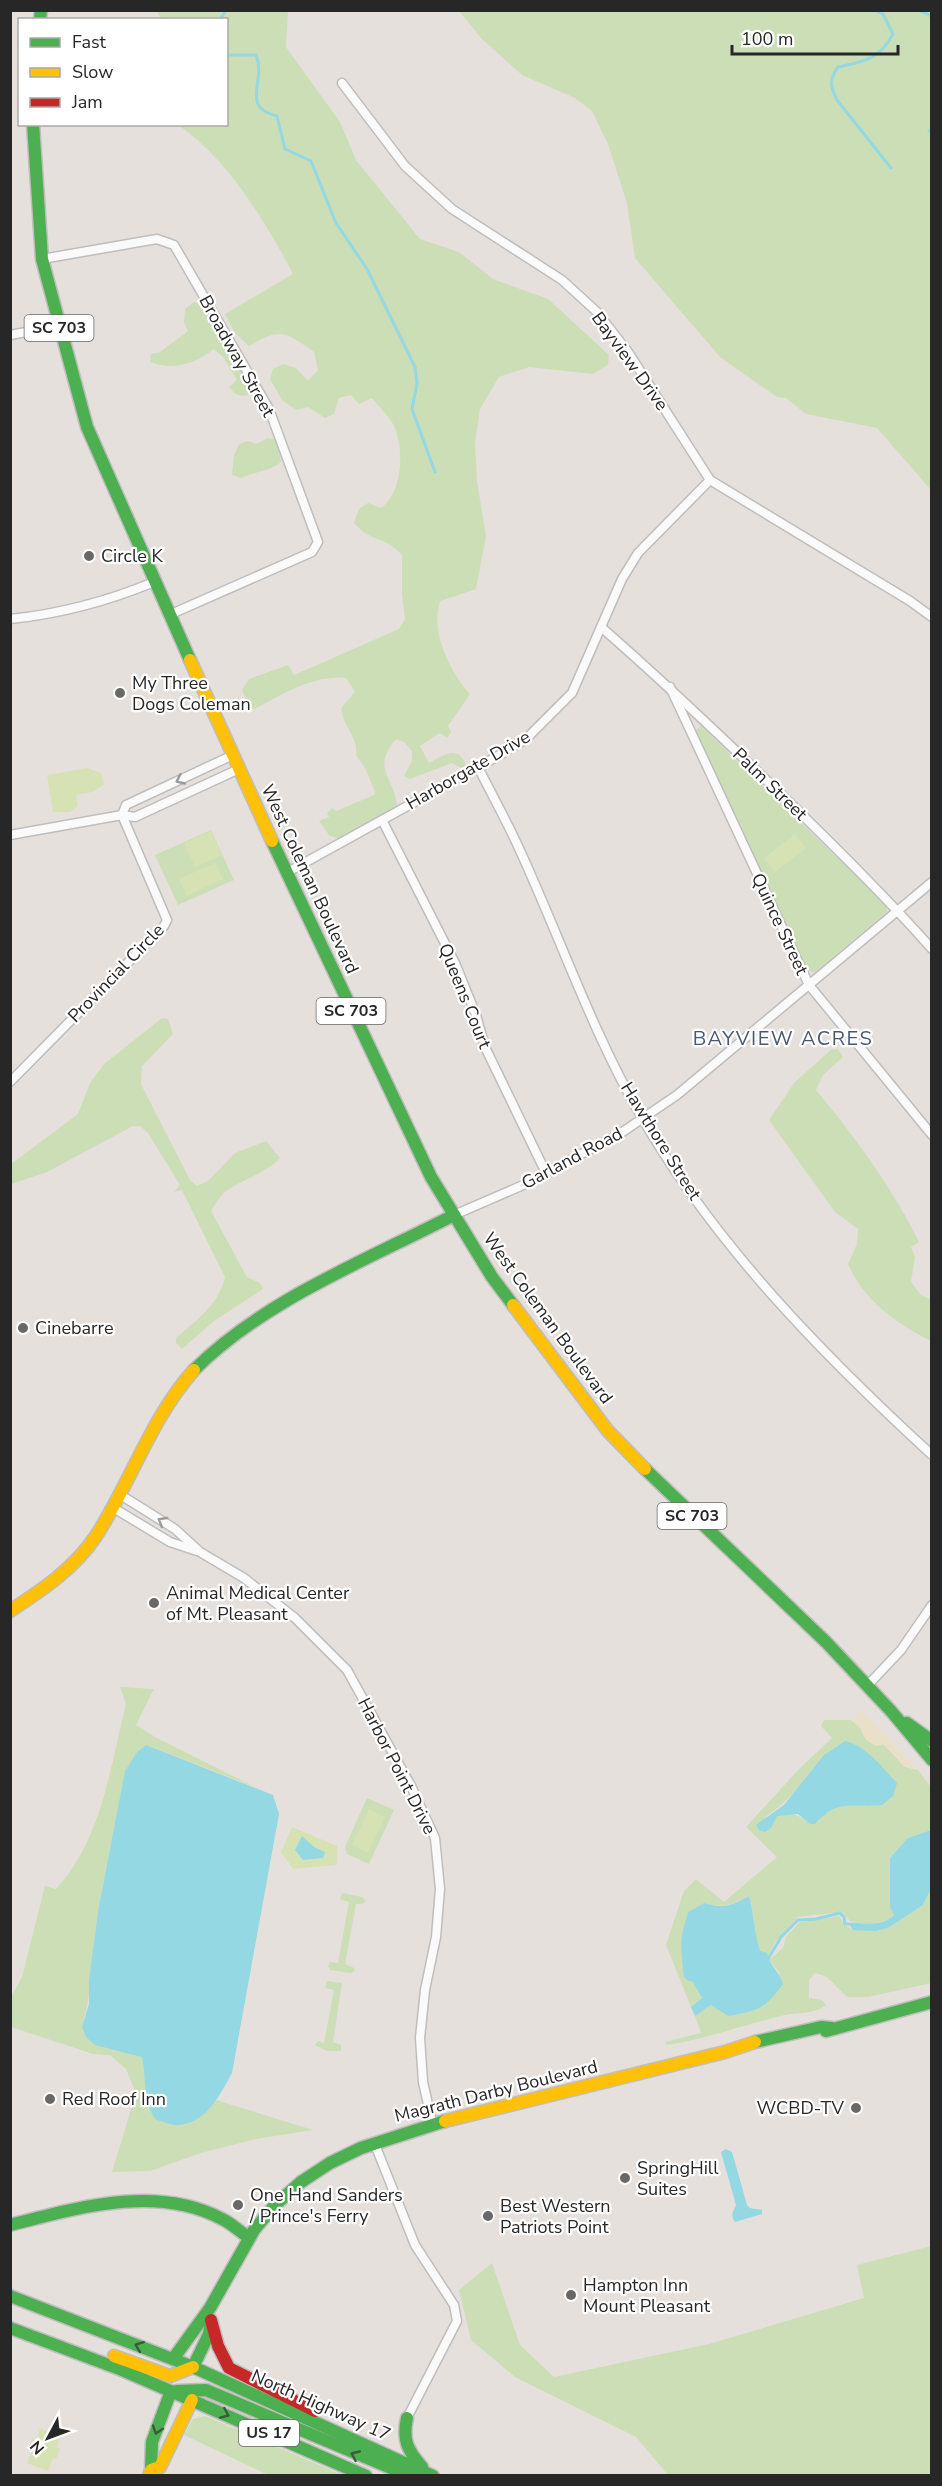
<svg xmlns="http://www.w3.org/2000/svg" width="942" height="2486" viewBox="0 0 942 2486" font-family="'Nunito Sans',sans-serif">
	<rect width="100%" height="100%" fill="#e5e0dc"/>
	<g fill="#ccdeb6" fill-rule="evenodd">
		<path d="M156,11H288L286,47L340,122L356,160L420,239L459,252L493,279L548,299L609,355L608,365L593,374L529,367L499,377L480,409L475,443L477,481L486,536L476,589L440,601C430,631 450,672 470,694L448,726L451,732L447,738L440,733L420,746L429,763C444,755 459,744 466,766L463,769L452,763L410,779L404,776L412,761V751L404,742L396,739C370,770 395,776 397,807L338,839L329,835L319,821L329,817L327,813L332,808L336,811L374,795L375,792L365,768L356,755C359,739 342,724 341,708L355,692L346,678C314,675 283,693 255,709L249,707L242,690L249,679L288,665L294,675L399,629L405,619L402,595V555C383,534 372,544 354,523L359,509L368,503L381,508C403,492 405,447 393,424C388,415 378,406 372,398L359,404L351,395L339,398L334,414L325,418L308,407L296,410L282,400L270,379L273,369L283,364L296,368L308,381L318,370L314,352C285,332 281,327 249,346L235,333L225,314L293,274C266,222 227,158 178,125L226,124V20L162,19Z"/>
		<polygon points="459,11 931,11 931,490 877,428 806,414 786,398 777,397 720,357 635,258 627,203 608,144 592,111 575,98 522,75 481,38"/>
		<path d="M194,302L200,304L253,387L251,394C241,398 235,395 229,387L237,380L223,357L214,349C194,364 175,371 150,362L151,354L160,352L188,331L184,322L185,309Z"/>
		<path d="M267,438L277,440L281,462C270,471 254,472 241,478L232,475L234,455L239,444L248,441L257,444Z"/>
		<polygon points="701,726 886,905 887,912 814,973 807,970 771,898 695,731"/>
		<polygon points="211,830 234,880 178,905 155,855"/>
		<path d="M162,1018L168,1019L173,1034L142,1066L141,1084L190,1180L197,1186L208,1181L235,1153L266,1141L280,1158C265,1174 244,1178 226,1191C220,1196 215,1204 211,1211L247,1277L260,1283L263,1289L214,1321L182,1349L176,1343V1338C196,1321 219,1304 225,1277L182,1190L174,1192L180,1185L148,1133L140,1126H133L47,1172L11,1184V1164L78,1114L90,1083L104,1064Z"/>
		<path d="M838,1049L843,1057L823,1075L816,1090C855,1137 892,1187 919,1242L911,1247L915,1257L911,1282L921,1295L931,1300V1341C896,1323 864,1301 848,1264L857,1244L858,1229L835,1212L769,1120L795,1082L831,1050Z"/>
		<path d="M120,1687L154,1689L136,1725L155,1737L255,1787L146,1745L137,1752L125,1771C117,1818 106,1865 98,1912C92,1950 93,1991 82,2027L142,2057L156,2120C185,2126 197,2123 216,2100L313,2130L256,2139L201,2153L150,2171L112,2172L136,2093L126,2069L110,2055L93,2054L11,2027V1997L22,1977L45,1886L56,1889C102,1839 110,1768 126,1704Z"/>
		<path d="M824,1720H851L883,1744L905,1767L918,1770L931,1787V1830L908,1838L890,1858V1907L895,1914C881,1927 868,1922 852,1923L842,1912L798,1917L775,1942L768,1956L760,1951C754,1933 754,1915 749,1896C732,1905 722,1909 704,1903L688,1912C680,1957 679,1958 702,1998L691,2007L666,1945L684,1891L696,1879L724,1902L777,1857L746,1827L800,1768L832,1738L821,1726ZM837,1746L861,1749L878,1763L873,1806C844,1800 833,1809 810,1824C792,1809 786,1814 764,1818C793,1799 812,1769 837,1746Z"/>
		<polygon points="367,1798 394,1810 369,1864 347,1854 345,1847"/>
		<path d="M931,1889V1983L868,1997H847L827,1977L815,1973L809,1980V1998L822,2000L826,2005C813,2015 797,2012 781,2016C743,2025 707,2039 667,2045L665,2042L701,2033L695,2016L711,2005L780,1973L769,1960L783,1948L786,1937L800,1922L839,1916L845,1925L853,1930L888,1928L923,1905Z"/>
		<polygon points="342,1893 362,1897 366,1901 362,1904 356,1904 345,1964 354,1968 355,1971 351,1973 330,1970 328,1966 330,1962 338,1963 349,1902 340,1899"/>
		<polygon points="327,1981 342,1983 333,2042 341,2045 341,2051 327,2051 315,2045 318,2041 324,2043 334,1990 325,1988"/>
		<polygon points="931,2246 931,2475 668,2475 636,2437 515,2377 471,2340 459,2290 492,2263 520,2345 554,2377 709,2344 864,2298 857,2265"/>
		<polygon points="205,2416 342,2475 268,2475 184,2435 193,2419"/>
	</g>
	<path fill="#e9e0ca" d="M860,1712H863L918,1770L905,1767L883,1744L877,1746C868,1742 863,1738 861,1729L851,1720Z"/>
	<g fill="#d7e2b4">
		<polygon points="88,768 101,773 104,785 92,792 76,795 78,806 70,812 53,812 47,775"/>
		<polygon points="211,831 222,855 195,867 184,843"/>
		<polygon points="795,834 806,848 775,872 764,858"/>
		<polygon points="215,863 223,879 187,896 179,879"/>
		<polygon points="369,1809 385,1817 368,1853 352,1845"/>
		<polygon points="292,1827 337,1846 337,1865 293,1869 281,1852"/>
		<polygon points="40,2428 61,2437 56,2447 60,2449 56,2459 53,2458 48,2471 27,2463 32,2450 28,2449 32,2438 37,2440"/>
	</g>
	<g fill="#93d8e3">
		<path d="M845,1741C865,1745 883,1768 897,1783L893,1796L882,1805C852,1808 838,1798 815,1824H810L798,1814L777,1816L771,1828L765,1832L759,1830L756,1825L784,1805L824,1755Z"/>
		<path d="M146,1745L273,1795L279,1814L232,2073C220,2094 207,2123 179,2125C173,2126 163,2121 156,2120C142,2101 147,2080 142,2057L95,2045L86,2037L82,2027L89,2004V1981L98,1911L125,1771L137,1752Z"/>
		<path d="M931,1830V1889L923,1905L888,1928L876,1931L853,1930L848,1923C865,1922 880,1928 894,1915L890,1907V1858L908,1838Z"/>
		<polygon points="302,1836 314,1847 325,1852 323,1858 303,1860 295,1850"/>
		<path d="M749,1896C754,1915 754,1932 760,1951L767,1953C769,1965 780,1972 783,1984C765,2009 757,2011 728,2016L711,2005L695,2016L691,2007L702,1998L692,1981H688L684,1977C683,1968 680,1947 682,1935C683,1928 686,1920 688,1912L704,1903C722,1909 732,1906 749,1896Z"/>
		<path d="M726,2149L732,2152L747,2205L750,2208L762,2210V2214L735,2222C730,2215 733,2212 736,2205L721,2152Z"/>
	</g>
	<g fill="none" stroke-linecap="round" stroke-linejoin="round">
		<g stroke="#93d8e3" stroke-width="3">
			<path d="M875,10L883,14L893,34C881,58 864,62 838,67C829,80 830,86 837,100L891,168"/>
			<polyline points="918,10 932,16"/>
			<polyline points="220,20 226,10"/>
			<path d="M226,55H256C267,81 239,107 277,116L285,149L311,161L336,223L367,269L415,367L417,384L412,409L435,472"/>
			<polyline points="929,131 932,129"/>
			<polyline points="768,1959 781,1937 798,1920 816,1919 840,1913 844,1917 845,1924 850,1924"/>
		</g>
		<defs>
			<g id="street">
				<polyline points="342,83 405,166 452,209 562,280 597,312 628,352 710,480 910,601 932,617"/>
				<polyline points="42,259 157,239 174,245 269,409 318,542 312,552 169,615"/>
				<polyline points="10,335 58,326"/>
				<path d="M10,619C60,614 108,601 154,582"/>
				<path d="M601,627C664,682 725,740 785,798C835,847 885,896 932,949"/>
				<polyline points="670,687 809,985 932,1135"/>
				<polyline points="233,755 126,805 122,815 135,817 239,769"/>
				<path d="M478,767C491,793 505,818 517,844C559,934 591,1030 641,1116C715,1245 823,1355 932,1455"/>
				<polyline points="382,820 455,963 476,1015 485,1047 546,1173"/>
				<polyline points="10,835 122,815 167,920 164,926 10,1082"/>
				<polyline points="286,873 498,756 526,739 572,693 622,579 638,553 710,480"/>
				<polyline points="454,1215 521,1186 621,1133 677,1095 932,882"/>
				<polyline points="119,1494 175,1529 200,1552 244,1578 295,1618 347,1670 411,1786 435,1838 440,1889 436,1937 425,1990 420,2038 423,2082 432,2122"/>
				<polyline points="112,1507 170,1542 197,1551"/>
				<polyline points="867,1686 901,1650 932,1605"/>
				<polyline points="374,2142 415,2245 454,2305 457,2321 407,2418"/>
			</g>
			<g id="fast">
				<polyline points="40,20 41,10"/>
				<polyline points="33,124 42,259 87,427 190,660"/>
				<polyline points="272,841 431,1177 492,1277 513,1305"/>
				<path d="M194,1370C264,1300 367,1260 454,1215"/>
				<polyline points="645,1469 826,1642 891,1711 932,1760"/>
				<polyline points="907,1723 932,1741"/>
				<polyline points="826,2031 932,2002"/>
				<polyline points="755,2042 821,2027 832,2028"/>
				<path d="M10,2225C77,2208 156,2184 222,2219C231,2223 239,2231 248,2237"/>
				<polyline points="10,2296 193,2367 433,2476"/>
				<polyline points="10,2328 122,2370 366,2476"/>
				<polyline points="173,2359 210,2308 254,2230 275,2205 301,2182 330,2163 361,2148 445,2121"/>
				<polyline points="193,2367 209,2334 211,2321"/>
				<polyline points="177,2391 206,2390 410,2476"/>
				<path d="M407,2418C402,2440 408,2451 422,2467"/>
				<polyline points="151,2470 152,2442 171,2391"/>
			</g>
			<g id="slow">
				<polyline points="190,660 272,841"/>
				<polyline points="513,1305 608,1431 645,1469"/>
				<path d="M10,1611C42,1590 74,1569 96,1536C131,1482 151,1418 194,1370"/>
				<polyline points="445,2121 725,2052 755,2042"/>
				<polyline points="114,2356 170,2376 193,2367"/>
				<polyline points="149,2476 151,2470 160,2467 192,2400"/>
			</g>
			<polyline id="jam" points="211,2320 218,2346 229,2368 315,2411"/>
		</defs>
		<use href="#street" stroke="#bfbdbd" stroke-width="11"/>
		<use href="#fast" stroke="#bfbdbd" stroke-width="15"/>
		<use href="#slow" stroke="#bfbdbd" stroke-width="15"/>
		<use href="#jam" stroke="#bfbdbd" stroke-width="15"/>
		<use href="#street" stroke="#fbfafa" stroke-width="8"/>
		<use href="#fast" stroke="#4caf50" stroke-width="12"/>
		<use href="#slow" stroke="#ffc107" stroke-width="12"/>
		<use href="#jam" stroke="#c62828" stroke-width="12"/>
	</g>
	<defs><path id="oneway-chevron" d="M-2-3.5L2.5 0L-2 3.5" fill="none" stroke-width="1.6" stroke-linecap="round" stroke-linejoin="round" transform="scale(1.5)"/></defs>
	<g stroke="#9c9b9b">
		<use href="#oneway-chevron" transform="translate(180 780) rotate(155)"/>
		<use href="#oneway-chevron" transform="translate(162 1521) rotate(-149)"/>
	</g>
	<g stroke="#365d37">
		<use href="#oneway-chevron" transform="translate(139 2346) rotate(-159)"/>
		<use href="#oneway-chevron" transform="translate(225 2414) rotate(23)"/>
		<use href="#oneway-chevron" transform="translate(157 2430) rotate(108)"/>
		<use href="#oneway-chevron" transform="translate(355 2455) rotate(-156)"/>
	</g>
	<g fill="#6a6866" stroke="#fff" stroke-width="2">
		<circle cx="89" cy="556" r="6"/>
		<circle cx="120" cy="693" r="6"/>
		<circle cx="23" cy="1328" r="6"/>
		<circle cx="154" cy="1603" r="6"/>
		<circle cx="50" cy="2099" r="6"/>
		<circle cx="856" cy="2108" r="6"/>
		<circle cx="625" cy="2178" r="6"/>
		<circle cx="238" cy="2205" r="6"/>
		<circle cx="488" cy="2216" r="6"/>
		<circle cx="571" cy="2295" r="6"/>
	</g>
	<g text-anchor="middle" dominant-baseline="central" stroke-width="4.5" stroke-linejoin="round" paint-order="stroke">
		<g fill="#fff" stroke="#686868" stroke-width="1.5">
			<rect x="24.5" y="315" width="69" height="26" rx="4.5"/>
			<rect x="316.5" y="998" width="69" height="26" rx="4.5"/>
			<rect x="657.5" y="1503" width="69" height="26" rx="4.5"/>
			<rect x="239" y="2420" width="60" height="26" rx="4.5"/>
		</g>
		<g font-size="16" font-weight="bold" fill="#272727">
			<text x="59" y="328">SC 703</text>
			<text x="351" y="1011">SC 703</text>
			<text x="692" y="1516">SC 703</text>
			<text x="269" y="2433">US 17</text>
		</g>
		<g font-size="18" fill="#272727" stroke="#fff">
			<text transform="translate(237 356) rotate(61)">Broadway Street</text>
			<text transform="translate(630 361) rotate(54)">Bayview Drive</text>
			<text transform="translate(468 770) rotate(-30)">Harborgate Drive</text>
			<text transform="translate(770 784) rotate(44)">Palm Street</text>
			<text transform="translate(310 879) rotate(65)">West Coleman Boulevard</text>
			<text transform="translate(780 924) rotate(65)">Quince Street</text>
			<text transform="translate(116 973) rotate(-46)">Provincial Circle</text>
			<text transform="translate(465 996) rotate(68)">Queens Court</text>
			<text transform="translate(661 1141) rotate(58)">Hawthore Street</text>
			<text transform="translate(572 1158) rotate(-28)">Garland Road</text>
			<text transform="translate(548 1318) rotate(54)">West Coleman Boulevard</text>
			<text transform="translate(397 1766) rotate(63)">Harbor Point Drive</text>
			<text transform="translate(496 2091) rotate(-14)">Magrath Darby Boulevard</text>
			<text transform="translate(321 2405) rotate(24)">North Highway 17</text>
		</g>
		<g font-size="18" fill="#272727" stroke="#fff" text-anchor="start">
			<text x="101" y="556">Circle K</text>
			<text x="132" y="683">My Three<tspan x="132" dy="21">Dogs Coleman</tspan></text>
			<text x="35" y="1328">Cinebarre</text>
			<text x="166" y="1593">Animal Medical Center<tspan x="166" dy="21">of Mt. Pleasant</tspan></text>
			<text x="62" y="2099">Red Roof Inn</text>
			<text x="844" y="2108" text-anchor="end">WCBD-TV</text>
			<text x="637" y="2168">SpringHill<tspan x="637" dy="21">Suites</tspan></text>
			<text x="250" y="2195">One Hand Sanders<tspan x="250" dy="21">/ Prince's Ferry</tspan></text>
			<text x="500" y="2206">Best Western<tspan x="500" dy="21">Patriots Point</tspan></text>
			<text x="583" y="2285">Hampton Inn<tspan x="583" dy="21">Mount Pleasant</tspan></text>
		</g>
		<g font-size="20" letter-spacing="1.5" fill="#4a5774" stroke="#fff">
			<text x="783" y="1038">BAYVIEW ACRES</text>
		</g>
	</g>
	<rect width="942" height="2486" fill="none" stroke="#272727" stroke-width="24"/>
	<rect x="18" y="18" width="210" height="108" fill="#ffffff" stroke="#a9a9a9" stroke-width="1.5"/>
	<rect x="30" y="38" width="30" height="9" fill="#4caf50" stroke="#a9a9a9" stroke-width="1.5"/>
	<text x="72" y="48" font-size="18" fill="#272727">Fast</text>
	<rect x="30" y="68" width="30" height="9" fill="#ffc107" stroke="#a9a9a9" stroke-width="1.5"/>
	<text x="72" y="78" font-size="18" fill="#272727">Slow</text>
	<rect x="30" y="98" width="30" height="9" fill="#c62828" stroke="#a9a9a9" stroke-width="1.5"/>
	<text x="72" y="108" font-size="18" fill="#272727">Jam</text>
	<g transform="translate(48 2438) rotate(229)" stroke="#ffffff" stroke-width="4.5" paint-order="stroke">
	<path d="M0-4.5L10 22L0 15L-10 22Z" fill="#272727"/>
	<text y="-9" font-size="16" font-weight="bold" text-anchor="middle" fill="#272727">N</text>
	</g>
	<path d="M732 45v9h166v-9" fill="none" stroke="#272727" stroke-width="3"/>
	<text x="741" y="45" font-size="18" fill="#272727" stroke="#ffffff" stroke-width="4.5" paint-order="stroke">100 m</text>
</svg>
